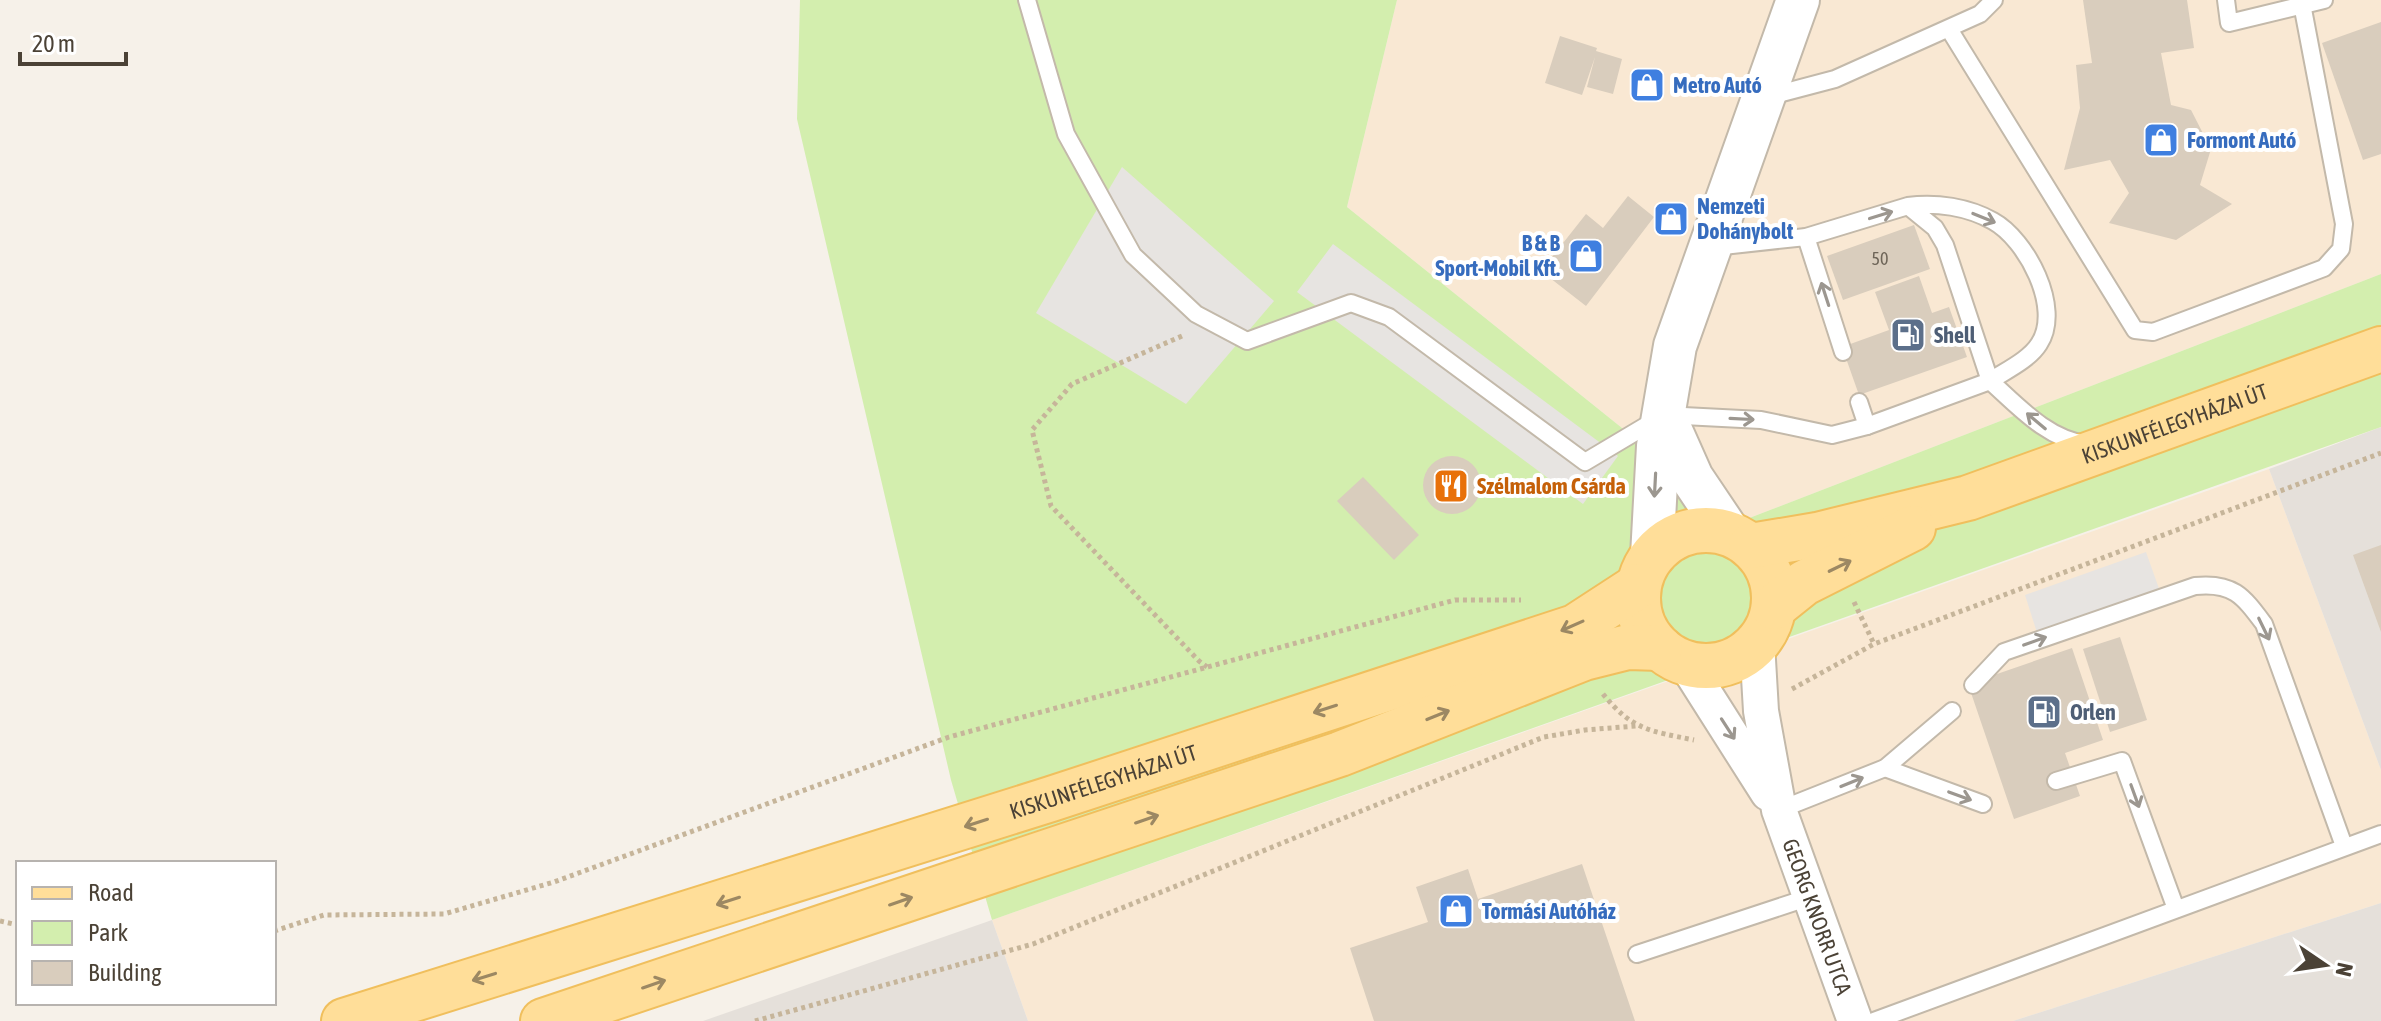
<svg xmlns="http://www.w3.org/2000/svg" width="2381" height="1021" viewBox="0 0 2381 1021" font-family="'Asap Condensed',sans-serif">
	<rect width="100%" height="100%" fill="#f6f1e9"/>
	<g fill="#f9e8d3">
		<polygon points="1397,0 2381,0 2381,274 1739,522 1347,207"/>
		<polygon points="2269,469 2381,770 2381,903 2013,1021 1028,1021 992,920"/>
	</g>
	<g fill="#e5e0da">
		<polygon points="2381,427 2381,770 2269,469"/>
		<polygon points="2381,903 2381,1021 2013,1021"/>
		<polygon points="992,920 1028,1021 703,1021"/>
	</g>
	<polygon fill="#d3eeae" points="800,0 1397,0 1347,207 1739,522 2381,274 2381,427 992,920 951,780 797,119"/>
	<g fill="#e7e4e1">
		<polygon points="1122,167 1274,301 1186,404 1036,313"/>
		<polygon points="1333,244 1618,456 1583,504 1297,292"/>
		<polygon points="2146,552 2162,597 2039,639 2025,595"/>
	</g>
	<g fill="#d9cdbd">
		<polygon points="2083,0 2187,0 2194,48 2161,53 2171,105 2191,110 2211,149 2200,185 2232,204 2176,240 2109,223 2129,193 2110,160 2064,170 2080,108 2076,65 2092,63"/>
		<polygon points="2381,22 2381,154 2363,160 2322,43"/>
		<polygon points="1560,36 1597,48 1596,51 1622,59 1613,94 1587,87 1595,57 1582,95 1545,83"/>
		<polygon points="1628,196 1654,217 1586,306 1541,271 1586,214 1603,228"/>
		<polygon points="1914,225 1930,269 1843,300 1827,256"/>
		<polygon points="1919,276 1932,313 1949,307 1967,357 1859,395 1842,347 1889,330 1875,292"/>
		<circle cx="1452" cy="485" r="29"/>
		<polygon points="1363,477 1419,535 1394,560 1337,501"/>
		<polygon points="2381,545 2381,632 2353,555"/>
		<polygon points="2120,637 2147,720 2110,732 2083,649"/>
		<polygon points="2072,648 2103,740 2065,753 2080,796 2014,819 1968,684"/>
		<polygon points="1582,864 1635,1021 1374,1021 1350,948 1428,922 1416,887 1468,869 1478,899"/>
	</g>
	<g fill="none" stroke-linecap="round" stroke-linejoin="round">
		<defs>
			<g id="service">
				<path d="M1027,0L1066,134L1133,255L1196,314L1247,341L1351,303L1389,317L1585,462L1664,415L1761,420L1832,435L1867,426L1990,381C2018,406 2047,439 2086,444"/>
				<polyline points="2226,0 2229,23 2324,0"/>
				<polyline points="1949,29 2135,330 2153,332 2324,268 2341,249 2344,224 2302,4"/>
				<polyline points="1767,97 1835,79 1980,14 1994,0"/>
				<polyline points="1806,237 1843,352"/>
				<path d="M1714,247L1806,237L1908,206L1935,228L1945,245L1990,381C2005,371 2029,360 2039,344C2063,308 2026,239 1993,221C1968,207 1936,202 1908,206"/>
				<polyline points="1859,402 1867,426"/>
				<path d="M1973,685L2004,652L2195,586C2233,582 2243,596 2264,624L2344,846"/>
				<polyline points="1885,768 1983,804"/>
				<polyline points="2056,781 2122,761 2176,909"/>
				<polyline points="1779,810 1885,768 1952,711"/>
				<polyline points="1637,954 1810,897"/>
				<polyline points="1874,1021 2381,834"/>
			</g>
			<g id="minor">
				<path id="s1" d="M1757,643L1761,711L1779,810L1855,1021"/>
				<polyline points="1686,664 1768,793"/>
			</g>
			<g id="tertiary">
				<polyline points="1664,415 1692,478 1729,533"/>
				<polyline points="1652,556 1658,446 1675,346 1798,0"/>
			</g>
			<g id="primary">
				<circle cx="1706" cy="598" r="68"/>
				<path id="s2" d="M1751,546L1817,535L1968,498L2381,349"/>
				<polyline points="1774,607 1804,583 1913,528"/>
				<path id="s3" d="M344,1021L1051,799L1575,627L1638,586"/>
				<polyline points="543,1021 1340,754 1584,658 1628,647 1660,648"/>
			</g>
		</defs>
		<use href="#service" stroke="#c3b9aa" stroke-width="20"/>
		<use href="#minor" stroke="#c3b9aa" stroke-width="38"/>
		<use href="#tertiary" stroke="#c3b9aa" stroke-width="46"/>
		<use href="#primary" stroke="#f0bf5d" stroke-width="48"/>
		<g stroke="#c6b59a" stroke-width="5" stroke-dasharray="4 4" stroke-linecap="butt">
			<polyline points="1182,336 1072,384 1032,430 1051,506 1199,661 1207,667"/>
			<polyline points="1854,602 1874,644"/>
			<polyline points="1792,689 1874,644 2381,453"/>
			<path d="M1603,694C1632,730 1650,731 1694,740"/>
			<polyline points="0,921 18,925"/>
			<polyline points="274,931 324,915 444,914 554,882 949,737 1455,600 1521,600"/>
			<polyline points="755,1021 1033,944 1544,737 1585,730 1636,726"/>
		</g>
		<use href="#service" stroke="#fff" stroke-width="16"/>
		<use href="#minor" stroke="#fff" stroke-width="34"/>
		<use href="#tertiary" stroke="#fff" stroke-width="42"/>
		<use href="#primary" stroke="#ffde99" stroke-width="44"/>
	</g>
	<defs><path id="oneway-shaft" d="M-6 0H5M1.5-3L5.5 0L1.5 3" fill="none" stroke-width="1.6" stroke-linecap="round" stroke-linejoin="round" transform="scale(2)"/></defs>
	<g stroke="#9c9790">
		<use href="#oneway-shaft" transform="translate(1881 215) rotate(-17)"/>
		<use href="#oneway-shaft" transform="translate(1984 218) rotate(22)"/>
		<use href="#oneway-shaft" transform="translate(1825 294) rotate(-108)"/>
		<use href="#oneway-shaft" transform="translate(1742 419) rotate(3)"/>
		<use href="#oneway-shaft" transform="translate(2036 421) rotate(-140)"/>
		<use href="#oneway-shaft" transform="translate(1655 485) rotate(93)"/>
		<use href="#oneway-shaft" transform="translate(2264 629) rotate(64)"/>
		<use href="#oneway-shaft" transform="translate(2035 641) rotate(-20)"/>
		<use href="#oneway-shaft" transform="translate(1728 729) rotate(57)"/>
		<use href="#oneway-shaft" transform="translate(1852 782) rotate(-22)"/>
		<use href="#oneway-shaft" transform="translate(1960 796) rotate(20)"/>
		<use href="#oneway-shaft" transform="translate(2135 796) rotate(70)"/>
	</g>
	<g stroke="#9c8863">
		<use href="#oneway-shaft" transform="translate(1840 566) rotate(-26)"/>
		<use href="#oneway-shaft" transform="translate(1572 626) rotate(156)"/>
		<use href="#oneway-shaft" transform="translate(1325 709) rotate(162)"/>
		<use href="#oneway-shaft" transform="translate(1438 715) rotate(-22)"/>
		<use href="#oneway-shaft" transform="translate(1147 819) rotate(-19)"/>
		<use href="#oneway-shaft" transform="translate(976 823) rotate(162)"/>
		<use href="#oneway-shaft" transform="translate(728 901) rotate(162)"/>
		<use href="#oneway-shaft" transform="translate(901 901) rotate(-19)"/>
		<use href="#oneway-shaft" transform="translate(484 977) rotate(163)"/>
		<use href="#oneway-shaft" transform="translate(654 984) rotate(-19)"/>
	</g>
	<defs>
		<symbol id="shop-square" viewBox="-11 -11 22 22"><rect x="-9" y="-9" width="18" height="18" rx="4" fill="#3f7fe0" stroke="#fff"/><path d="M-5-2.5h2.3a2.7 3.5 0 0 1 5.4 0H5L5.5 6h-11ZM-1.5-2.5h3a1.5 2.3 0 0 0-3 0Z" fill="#fff"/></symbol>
		<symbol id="fuel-square" viewBox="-11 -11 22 22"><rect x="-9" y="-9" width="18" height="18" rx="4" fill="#5c6f8a" stroke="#fff"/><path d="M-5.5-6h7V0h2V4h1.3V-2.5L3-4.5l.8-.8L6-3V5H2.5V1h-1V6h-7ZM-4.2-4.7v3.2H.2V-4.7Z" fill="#fff"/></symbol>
		<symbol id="restaurant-square" viewBox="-11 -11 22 22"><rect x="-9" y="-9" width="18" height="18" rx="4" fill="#e8710a" stroke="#fff"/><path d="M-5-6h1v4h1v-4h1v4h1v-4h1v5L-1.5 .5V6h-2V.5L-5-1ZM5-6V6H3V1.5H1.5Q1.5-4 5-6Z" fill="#fff"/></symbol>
	</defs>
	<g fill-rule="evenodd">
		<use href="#shop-square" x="1627" y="65" width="40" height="40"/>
		<use href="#shop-square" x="2141" y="120" width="40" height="40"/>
		<use href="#shop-square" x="1651" y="199" width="40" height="40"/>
		<use href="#shop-square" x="1566" y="236" width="40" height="40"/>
		<use href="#fuel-square" x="1888" y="315" width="40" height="40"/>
		<use href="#restaurant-square" x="1431" y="466" width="40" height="40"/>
		<use href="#fuel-square" x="2024" y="692" width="40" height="40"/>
		<use href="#shop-square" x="1436" y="891" width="40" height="40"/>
	</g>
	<g text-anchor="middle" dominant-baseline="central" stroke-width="8" stroke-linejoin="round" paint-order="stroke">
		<g font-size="18" fill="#6e6558">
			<text x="1880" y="258">50</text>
		</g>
		<g font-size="22" font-weight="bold" fill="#366cbe" stroke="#fff" text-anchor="start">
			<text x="1673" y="85">Metro Autó</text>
			<text x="2187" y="140">Formont Autó</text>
			<text x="1697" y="206">Nemzeti<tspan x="1697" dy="25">Dohánybolt</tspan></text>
			<text x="1560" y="243" text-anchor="end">B &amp; B<tspan x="1560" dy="25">Sport-Mobil Kft.</tspan></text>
			<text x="1482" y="911">Tormási Autóház</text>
		</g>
		<g font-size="22" font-weight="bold" fill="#4e5e75" stroke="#fff" text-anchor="start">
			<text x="1934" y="335">Shell</text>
			<text x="2070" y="712">Orlen</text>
		</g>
		<g font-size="22" fill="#4b4236" stroke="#fff">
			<text stroke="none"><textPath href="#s2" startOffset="442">KISKUNFÉLEGYHÁZAI ÚT</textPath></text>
			<text stroke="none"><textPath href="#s3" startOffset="796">KISKUNFÉLEGYHÁZAI ÚT</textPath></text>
			<text stroke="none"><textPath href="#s1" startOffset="282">GEORG KNORR UTCA</textPath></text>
		</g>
		<g font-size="22" font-weight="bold" fill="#c56008" stroke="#fff" text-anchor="start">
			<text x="1477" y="486">Szélmalom Csárda</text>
		</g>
	</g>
	<rect x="16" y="861" width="260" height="144" fill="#ffffff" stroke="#b7b3af" stroke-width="2"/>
	<rect x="32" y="887" width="40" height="12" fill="#ffde99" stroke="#b7b3af" stroke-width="2"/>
	<text x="88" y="901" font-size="24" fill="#4b4236">Road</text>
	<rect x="32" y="921" width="40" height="24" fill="#d3eeae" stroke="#b7b3af" stroke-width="2"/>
	<text x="88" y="941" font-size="24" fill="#4b4236">Park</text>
	<rect x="32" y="961" width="40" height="24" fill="#d9cdbd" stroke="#b7b3af" stroke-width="2"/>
	<text x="88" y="981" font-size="24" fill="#4b4236">Building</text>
	<g transform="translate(2325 965) rotate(103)" stroke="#ffffff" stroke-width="6" paint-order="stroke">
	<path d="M0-6L14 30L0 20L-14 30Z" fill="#4b4236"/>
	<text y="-12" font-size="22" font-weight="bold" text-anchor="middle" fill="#4b4236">N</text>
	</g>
	<path d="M20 52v12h106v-12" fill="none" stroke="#4b4236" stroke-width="4"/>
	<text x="32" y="52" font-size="24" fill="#4b4236" stroke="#ffffff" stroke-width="6" paint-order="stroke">20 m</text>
</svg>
